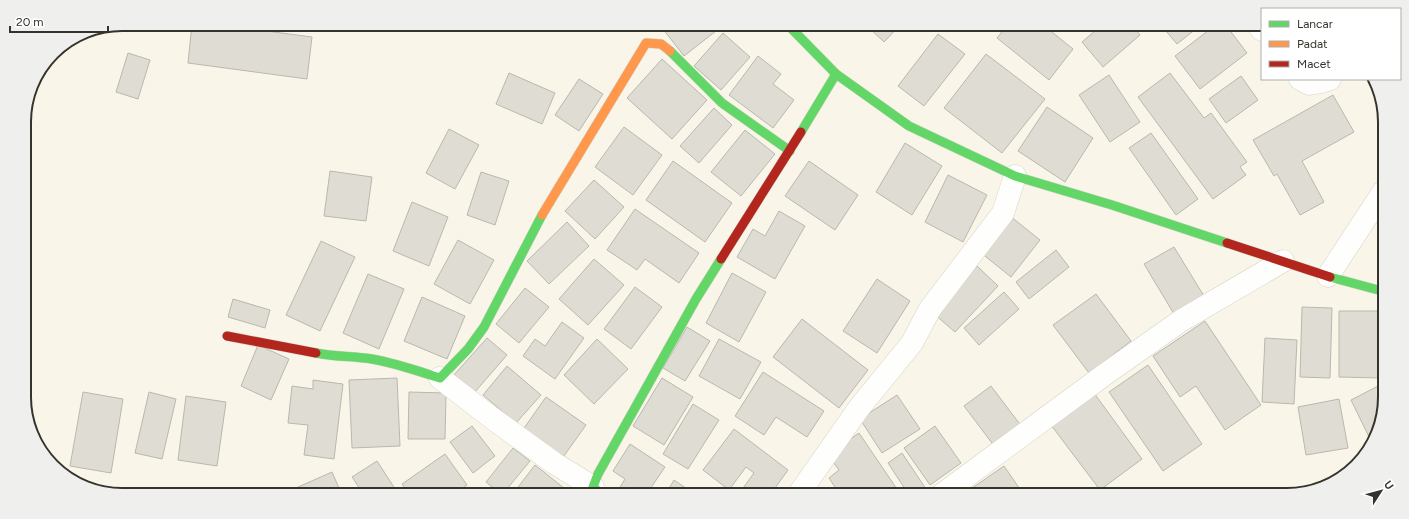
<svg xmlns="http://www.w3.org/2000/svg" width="1409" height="519" viewBox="0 0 1409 519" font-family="Figtree,sans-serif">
	<rect width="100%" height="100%" fill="#f9f6e9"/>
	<g fill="#dfddd3" stroke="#bab8ae">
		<polygon points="192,24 213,24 312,37 307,79 188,63"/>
		<polygon points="659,24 725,24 684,56"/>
		<polygon points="832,24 844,24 837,30"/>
		<polygon points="865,24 901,24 884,42"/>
		<polygon points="1008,24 1042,24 1073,49 1049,80 997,38"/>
		<polygon points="1103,24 1131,24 1140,35 1103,67 1082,42"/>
		<polygon points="1160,24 1202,24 1177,44"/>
		<polygon points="1217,24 1225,24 1247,53 1200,89 1175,56"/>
		<polygon points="723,33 750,57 721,90 694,66"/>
		<polygon points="938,34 965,54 924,106 898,86"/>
		<polygon points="128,53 150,60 138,99 116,92"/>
		<polygon points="986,54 1045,99 1002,153 944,108"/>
		<polygon points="758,56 781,74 773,84 794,100 773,128 729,95"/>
		<polygon points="662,59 707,100 672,139 627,98"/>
		<polygon points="509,73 555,93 542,124 496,104"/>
		<polygon points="1170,73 1204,118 1211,113 1247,162 1240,167 1246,175 1213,199 1138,97"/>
		<polygon points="1109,75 1140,122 1110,142 1079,95"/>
		<polygon points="1241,76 1258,100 1226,123 1209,99"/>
		<polygon points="579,79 603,94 579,131 555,115"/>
		<polygon points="1333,95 1354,132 1302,161 1324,202 1300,215 1277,174 1274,176 1253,140"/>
		<polygon points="1047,107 1093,138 1065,182 1018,151"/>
		<polygon points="714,108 732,125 699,163 680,146"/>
		<polygon points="624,127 662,155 633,195 595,167"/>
		<polygon points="449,129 479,145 455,189 426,173"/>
		<polygon points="745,130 775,154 741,196 711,172"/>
		<polygon points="1151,133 1198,199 1176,215 1129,148"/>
		<polygon points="905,143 942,166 912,215 876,192"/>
		<polygon points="673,161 732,203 705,242 646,200"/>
		<polygon points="809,161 858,195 835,230 785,196"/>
		<polygon points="330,171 372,177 366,221 324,216"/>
		<polygon points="481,172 509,181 495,225 467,215"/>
		<polygon points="948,175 987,195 963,242 925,222"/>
		<polygon points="594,180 624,207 595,239 565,211"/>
		<polygon points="412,202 448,217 429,266 393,251"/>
		<polygon points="635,209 699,253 679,283 645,259 637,270 607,250"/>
		<polygon points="779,211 805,226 775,279 737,257 753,229 765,236"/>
		<polygon points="1010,216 1040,240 1011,277 980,252"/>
		<polygon points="567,222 589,246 549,284 527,261"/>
		<polygon points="458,240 494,260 470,304 434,284"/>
		<polygon points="321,241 355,257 320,331 286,315"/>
		<polygon points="1174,247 1207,301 1177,319 1144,264"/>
		<polygon points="1056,250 1069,267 1029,299 1016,282"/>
		<polygon points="594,259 624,285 588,325 559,299"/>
		<polygon points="977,266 998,286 955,332 933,313"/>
		<polygon points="732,273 766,292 739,342 706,323"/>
		<polygon points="368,274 404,289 379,349 343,333"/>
		<polygon points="877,279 910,301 877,353 843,331"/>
		<polygon points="635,287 662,307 631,349 604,329"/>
		<polygon points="525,288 549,307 519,343 496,324"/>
		<polygon points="1004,292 1019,309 979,345 964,328"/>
		<polygon points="1096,294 1131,341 1089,373 1053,325"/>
		<polygon points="422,297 465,316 447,359 404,341"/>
		<polygon points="233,299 270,310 265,328 228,317"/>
		<polygon points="1302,307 1332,308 1330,378 1300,377"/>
		<polygon points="1339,311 1381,311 1381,378 1339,377"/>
		<polygon points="802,319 868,370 839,408 773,357"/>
		<polygon points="1205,321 1261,405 1225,430 1196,386 1180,397 1153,356"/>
		<polygon points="562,322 584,338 555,379 523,356 535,339 545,346"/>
		<polygon points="687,327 710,341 685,381 663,368"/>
		<polygon points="487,338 507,355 474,393 453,376"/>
		<polygon points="1265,338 1297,340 1294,404 1262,402"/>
		<polygon points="597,339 628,369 594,404 564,375"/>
		<polygon points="719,339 761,362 740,399 699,376"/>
		<polygon points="258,345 289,359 271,400 241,386"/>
		<polygon points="1148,365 1202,444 1163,471 1109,392"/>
		<polygon points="507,366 541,395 516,423 483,395"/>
		<polygon points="763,372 824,411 807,437 776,417 764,435 735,416"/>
		<polygon points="397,378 400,446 352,448 349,380"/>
		<polygon points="662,378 693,397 664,445 633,426"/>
		<polygon points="313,380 343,384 334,459 304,455 308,425 288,423 292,386 313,389"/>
		<polygon points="1380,385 1380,428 1371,441 1351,400"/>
		<polygon points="991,386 1022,427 995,447 964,406"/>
		<polygon points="83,392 123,399 111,473 70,466"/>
		<polygon points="149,392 176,399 162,459 135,453"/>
		<polygon points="409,392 446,393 445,439 408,439"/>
		<polygon points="1094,393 1142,459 1100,490 1051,425"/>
		<polygon points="897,395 920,429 882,453 860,419"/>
		<polygon points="186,396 226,402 217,466 178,460"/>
		<polygon points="546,397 586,425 561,460 522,431"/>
		<polygon points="1339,399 1348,448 1306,455 1298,407"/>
		<polygon points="693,404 719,420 688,469 663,454"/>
		<polygon points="472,426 495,456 473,473 450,442"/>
		<polygon points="935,426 961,463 930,485 904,448"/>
		<polygon points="734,429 788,470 770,495 738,495 754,473 746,467 729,490 703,470"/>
		<polygon points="859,433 901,495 840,495 829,478 839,470 828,455"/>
		<polygon points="630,444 665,467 646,495 621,495 617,492 625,479 613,471"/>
		<polygon points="513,448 530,461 502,495 486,482"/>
		<polygon points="902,453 928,492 925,495 909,495 888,463"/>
		<polygon points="445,454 467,485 453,495 410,495 402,484"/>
		<polygon points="377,461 399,495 364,495 352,477"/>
		<polygon points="535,465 569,492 567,495 512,495"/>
		<polygon points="1004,466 1024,495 966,495 965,493"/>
		<polygon points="332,472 342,495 280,495"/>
		<polygon points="674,480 696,495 665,495"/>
		<polygon points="472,487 480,495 465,495"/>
		<polygon points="1092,490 1096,495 1085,495"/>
	</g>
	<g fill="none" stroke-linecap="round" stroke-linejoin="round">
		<defs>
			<g id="street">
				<polyline points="1257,24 1262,30"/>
				<polyline points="1300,79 1309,84 1321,82 1330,79"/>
				<polyline points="1328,276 1383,192"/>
				<polyline points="440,378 492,418 554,463 593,487"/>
				<polyline points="798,495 859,408 912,343 930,309 1003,213 1015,176"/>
				<polyline points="941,495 1104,375 1182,320 1283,261"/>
			</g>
			<g id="fast">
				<polyline points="787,24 836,74 909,126 1015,176 1112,205 1227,243"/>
				<polyline points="670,51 722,103 790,151"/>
				<polyline points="801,132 836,74"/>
				<polyline points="1330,277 1382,291"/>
				<path d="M316,353C335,357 353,356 372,359C395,363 418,371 440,378L468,349L484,327L542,215"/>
				<polyline points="603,495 593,487 598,474 696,299 721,259"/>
			</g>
			<polyline id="slow" points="542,215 646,43 661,44 670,51"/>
			<g id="jam">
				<polyline points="1227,243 1330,277"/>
				<polyline points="721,259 801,132"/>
				<polyline points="227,336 316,353"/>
			</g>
		</defs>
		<use href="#street" stroke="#d5d2c8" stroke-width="23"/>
		<use href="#fast" stroke="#d5d2c8" stroke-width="10"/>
		<use href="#slow" stroke="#d5d2c8" stroke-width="10"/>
		<use href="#jam" stroke="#d5d2c8" stroke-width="10"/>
		<use href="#street" stroke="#fefefc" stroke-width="22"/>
		<use href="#fast" stroke="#63d668" stroke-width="9"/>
		<use href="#slow" stroke="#ff974d" stroke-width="9"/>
		<use href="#jam" stroke="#b3261e" stroke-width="9"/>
	</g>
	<path d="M0 0H1409V519H0ZM122 31H1287A91 91 0 0 1 1378 122V397A91 91 0 0 1 1287 488H122A91 91 0 0 1 31 397V122A91 91 0 0 1 122 31Z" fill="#efefee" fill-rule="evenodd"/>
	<path fill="none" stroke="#35332b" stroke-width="2" d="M122 31H1287A91 91 0 0 1 1378 122V397A91 91 0 0 1 1287 488H122A91 91 0 0 1 31 397V122A91 91 0 0 1 122 31Z"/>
	<rect x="1261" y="8" width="140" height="72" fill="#ffffff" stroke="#aeadaa"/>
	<rect x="1269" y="21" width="20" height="6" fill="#63d668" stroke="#aeadaa"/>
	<text x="1297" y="28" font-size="12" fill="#35332b">Lancar</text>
	<rect x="1269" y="41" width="20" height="6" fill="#ff974d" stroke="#aeadaa"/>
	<text x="1297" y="48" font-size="12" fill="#35332b">Padat</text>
	<rect x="1269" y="61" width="20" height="6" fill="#b3261e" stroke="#aeadaa"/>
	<text x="1297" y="68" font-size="12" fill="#35332b">Macet</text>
	<g transform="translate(1381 491) rotate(54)" stroke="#ffffff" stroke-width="3" paint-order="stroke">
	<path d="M0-3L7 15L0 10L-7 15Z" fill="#35332b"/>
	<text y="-6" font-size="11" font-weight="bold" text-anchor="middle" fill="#35332b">U</text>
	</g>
	<path d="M10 26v6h98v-6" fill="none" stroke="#35332b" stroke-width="2"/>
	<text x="16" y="26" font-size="12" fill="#35332b" stroke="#ffffff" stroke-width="3" paint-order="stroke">20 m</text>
</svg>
